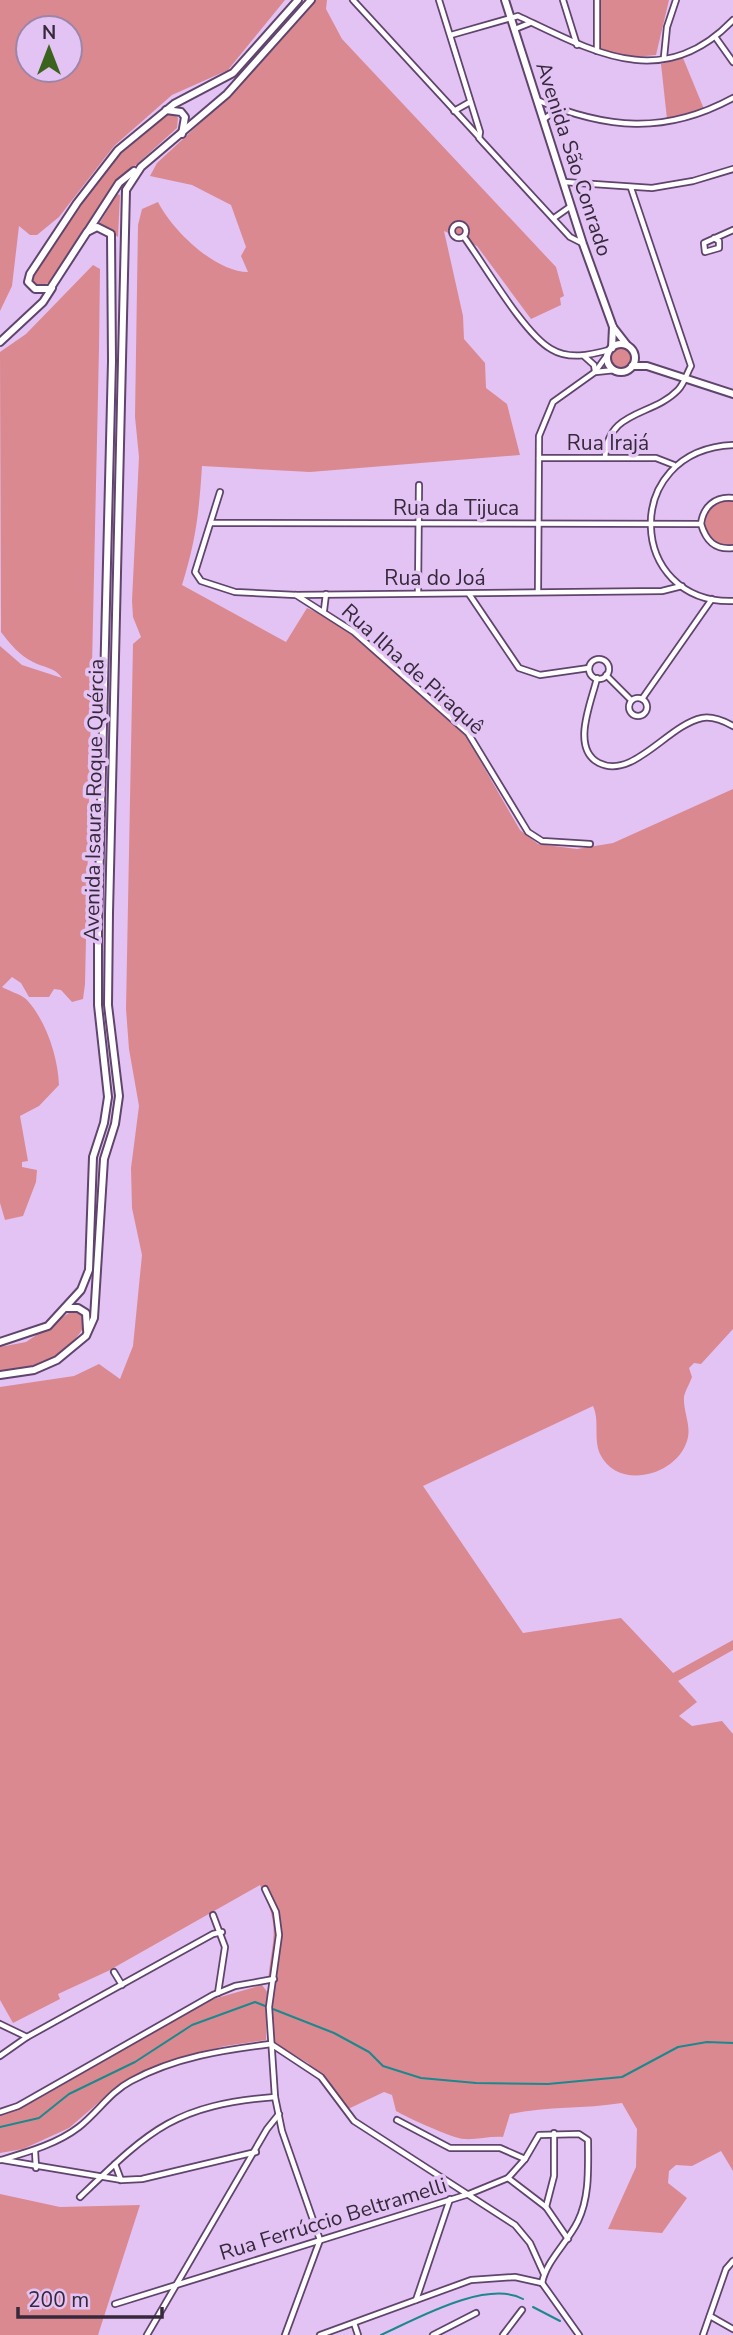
<svg xmlns="http://www.w3.org/2000/svg" width="733" height="2335" viewBox="0 0 733 2335" font-family="'Nunito Sans',sans-serif">
	<rect width="100%" height="100%" fill="#e3c3f3"/>
	<g fill="#da8990" fill-rule="evenodd">
		<path d="M0,0H285L228,70L172,95L114,146L59,217L37,235H30L19,226L12,286L0,311ZM70,28V70H28V28Z"/>
		<path d="M315,0H327L326,9L342,39L556,267L564,296L560,298L561,305L531,319L477,246L444,231L463,316L464,339L485,363L486,388L507,404L520,455L310,472L202,466C199,513 196,540 182,585L286,642L307,608L336,621L463,731L520,830L538,844L577,849L613,843L733,789V1329L701,1364L694,1363L689,1368L692,1377C690,1383 685,1391 684,1397C683,1412 692,1426 687,1441C676,1476 618,1491 600,1454C593,1438 600,1421 593,1406L423,1486L523,1633L621,1618L673,1673L733,1640V1650L678,1681L697,1702L679,1716L692,1726L722,1721L733,1734V2171L721,2151L692,2166L676,2165L669,2171L668,2183L687,2198L662,2233L608,2229L636,2167L637,2129L622,2103C585,2109 548,2106 510,2114L503,2137C490,2136 476,2140 464,2139C454,2139 406,2117 396,2111L392,2095L384,2092L348,2109L308,2063L268,2040L267,1998L266,2040L225,2046L174,2060L112,2091L69,2128L23,2149L0,2153V2114L38,2099L210,2000L262,1985L268,1993C268,1944 285,1934 260,1885L108,1971L58,1994L60,1999L13,2023L0,2000V1387L74,1376L99,1364L120,1379L133,1346L142,1255L132,1208L131,1168L139,1106L129,1049L126,1009L133,644L141,637L133,617L132,601L139,457L135,417L138,225L142,209L158,202C172,230 215,272 248,272L241,256L246,247L231,205L192,185L150,176L157,163L237,89Z"/>
		<polygon points="599,0 669,0 656,55 623,58 600,50"/>
		<polygon points="683,58 704,109 667,119 661,64"/>
		<polygon points="164,114 174,114 178,118 177,128 127,173 50,282 41,286 33,283 31,275 114,157"/>
		<polygon points="117,194 120,195 118,237 99,224"/>
		<path d="M93,265L100,269L99,349L85,984L83,999L72,1002L61,990L54,989L49,997H29L21,983L12,977L2,987C9,991 20,994 26,999C46,1020 58,1057 59,1085L39,1106L20,1116L28,1161L22,1162V1167L37,1170L36,1182L23,1216L5,1220L0,1203V646L22,665L62,678C55,667 44,668 33,662C19,655 11,645 1,632L0,352L26,334Z"/>
		<circle cx="620" cy="358" r="11"/>
		<polygon points="723,500 733,501 733,547 725,547 711,541 703,525 711,506"/>
		<path d="M75,1309L84,1315L85,1325C71,1351 30,1378 0,1371V1347L26,1342Z"/>
		<polygon points="0,2194 60,2207 140,2205 98,2335 0,2335"/>
	</g>
	<g fill="none" stroke-linecap="round" stroke-linejoin="round">
		<g stroke="#1c888d" stroke-width="2">
			<polyline points="0,2127 39,2118 69,2094 135,2062 192,2025 255,2002 334,2033 369,2052 383,2066 421,2078 476,2083 548,2084 622,2077 678,2047 707,2042 733,2043"/>
			<polyline points="533,2307 560,2321"/>
			<path d="M381,2335C416,2319 487,2279 523,2299"/>
		</g>
		<defs>
			<g id="street">
				<polyline points="353,0 479,137"/>
				<polyline points="439,0 480,132 479,138 570,237 582,243"/>
				<polyline points="563,0 577,45"/>
				<polyline points="515,29 530,23"/>
				<path d="M451,35L518,16C594,52 663,93 733,20"/>
				<polyline points="716,38 733,62"/>
				<polyline points="597,51 597,0"/>
				<polyline points="664,57 667,27 676,0"/>
				<path d="M537,100C606,129 665,135 733,98"/>
				<polyline points="454,111 470,102"/>
				<polyline points="544,119 558,109"/>
				<polyline points="564,182 652,188 693,181 733,169"/>
				<polyline points="554,218 571,206"/>
				<circle cx="459" cy="231" r="7"/>
				<path d="M464,237C484,264 524,334 551,349C569,360 590,355 609,350"/>
				<polyline points="714,238 719,241 719,248 705,252 704,243 733,230"/>
				<polyline points="584,356 594,365 595,371"/>
				<polyline points="596,372 615,370"/>
				<path d="M733,445C620,450 627,604 733,601"/>
				<path d="M605,457C608,409 652,417 678,390C684,384 687,373 691,366L631,188"/>
				<polyline points="539,458 656,458 674,465"/>
				<polyline points="220,492 195,572 201,581 235,592 296,595 662,591 682,586"/>
				<path d="M733,498C715,496 703,507 701,524C706,541 715,550 733,548"/>
				<polyline points="211,523 701,524"/>
				<polyline points="538,592 539,436 553,402 595,372 608,354"/>
				<polyline points="418,593 419,485"/>
				<polyline points="469,594 519,668 540,675 589,668"/>
				<polyline points="296,595 354,632 468,733 528,832 542,841 590,844"/>
				<polyline points="324,610 326,594"/>
				<circle cx="599" cy="669" r="10"/>
				<polyline points="606,675 631,700"/>
				<path d="M597,678C592,701 570,748 599,763C633,780 668,725 702,718C713,716 724,721 733,726"/>
				<circle cx="638" cy="707" r="9"/>
				<polyline points="642,699 712,599"/>
				<polyline points="265,1889 276,1912 279,1935 269,2007 275,2097 282,2131 320,2240 285,2335"/>
				<polyline points="213,1915 225,1947 218,1993"/>
				<polyline points="114,1972 122,1985"/>
				<polyline points="0,2024 27,2037"/>
				<polyline points="0,2056 27,2037 213,1934 222,1932"/>
				<polyline points="0,2112 18,2106 213,1995 235,1986 274,1979"/>
				<polyline points="397,2120 450,2148 500,2148 525,2159"/>
				<polyline points="35,2151 36,2168"/>
				<path d="M1,2160C28,2152 57,2144 79,2127C98,2112 110,2092 131,2081C175,2057 223,2050 271,2044L321,2077L354,2121L515,2225L530,2243L544,2274"/>
				<polyline points="3,2160 122,2180 142,2179 256,2152"/>
				<polyline points="115,2164 121,2180"/>
				<polyline points="508,2178 546,2207 568,2239"/>
				<path d="M80,2197C150,2130 174,2105 275,2097"/>
				<polyline points="546,2207 554,2176 554,2133"/>
				<polyline points="542,2283 579,2335"/>
				<polyline points="416,2300 450,2199"/>
				<path d="M115,2304L469,2194L508,2178L525,2159L539,2135L579,2134L588,2140C588,2167 590,2196 578,2221C568,2242 546,2261 542,2283"/>
				<polyline points="710,2316 733,2329"/>
				<polyline points="354,2323 358,2335"/>
				<polyline points="147,2335 267,2129 279,2114"/>
				<polyline points="320,2335 471,2280 515,2277 542,2283"/>
				<polyline points="433,2335 476,2313"/>
				<polyline points="503,2335 522,2310"/>
				<polyline points="703,2335 726,2269 733,2261"/>
			</g>
			<g id="secondary">
				<polyline points="505,0 583,244 613,327 627,345"/>
				<polyline points="166,110 181,112 185,117 182,134"/>
				<polyline points="88,231 119,183 134,171"/>
				<polyline points="0,342 43,302 52,288"/>
				<circle cx="621" cy="358" r="14"/>
				<polyline points="612,348 613,327"/>
				<polyline points="632,366 647,366 733,394"/>
				<polyline points="65,1308 78,1308 86,1313 87,1330"/>
				<polyline points="0,1342 48,1326 81,1290 89,1270 93,1157 104,1123 108,1097 98,1005 98,927 112,361 111,234 97,227 87,232 50,289 35,289 28,282 30,274 77,203 118,150 174,104 233,73 298,0"/>
				<polyline points="0,1375 34,1370 57,1360 86,1336 94,1318 104,1159 115,1124 119,1096 108,1005 109,913 126,190 141,167 227,94 311,0"/>
			</g>
		</defs>
		<use href="#street" stroke="#60446d" stroke-width="8"/>
		<use href="#secondary" stroke="#60446d" stroke-width="10"/>
		<use href="#street" stroke="#fff" stroke-width="4.5"/>
		<use href="#secondary" stroke="#fff" stroke-width="6"/>
	</g>
	<g text-anchor="middle" dominant-baseline="central" stroke-width="7" stroke-linejoin="round" paint-order="stroke">
		<g font-size="21" fill="#35293b" stroke="#e3c3f3">
			<text transform="translate(574 159) rotate(72)">Avenida São Conrado</text>
			<text x="608" y="443">Rua Irajá</text>
			<text x="456" y="508">Rua da Tijuca</text>
			<text x="435" y="578">Rua do Joá</text>
			<text transform="translate(413 669) rotate(42)">Rua Ilha de Piraquê</text>
			<text transform="translate(94 800) rotate(-89)">Avenida Isaura Roque Quércia</text>
			<text transform="translate(333 2219) rotate(-17)">Rua Ferrúccio Beltramelli</text>
		</g>
	</g>
	<g transform="translate(49 49)"><circle r="33" fill="#e3c3f3" stroke="#9d85a9" stroke-width="2"/>
	<path d="M0-5L12 26L0 18L-12 26Z" fill="#3b631e"/>
	<text y="-10" font-size="19" font-weight="bold" text-anchor="middle" fill="#35293b">N</text>
	</g>
	<path d="M18 2307v10h144v-10" fill="none" stroke="#35293b" stroke-width="3.5"/>
	<text x="28" y="2307" font-size="21" fill="#35293b" stroke="#e3c3f3" stroke-width="5" paint-order="stroke">200 m</text>
</svg>
